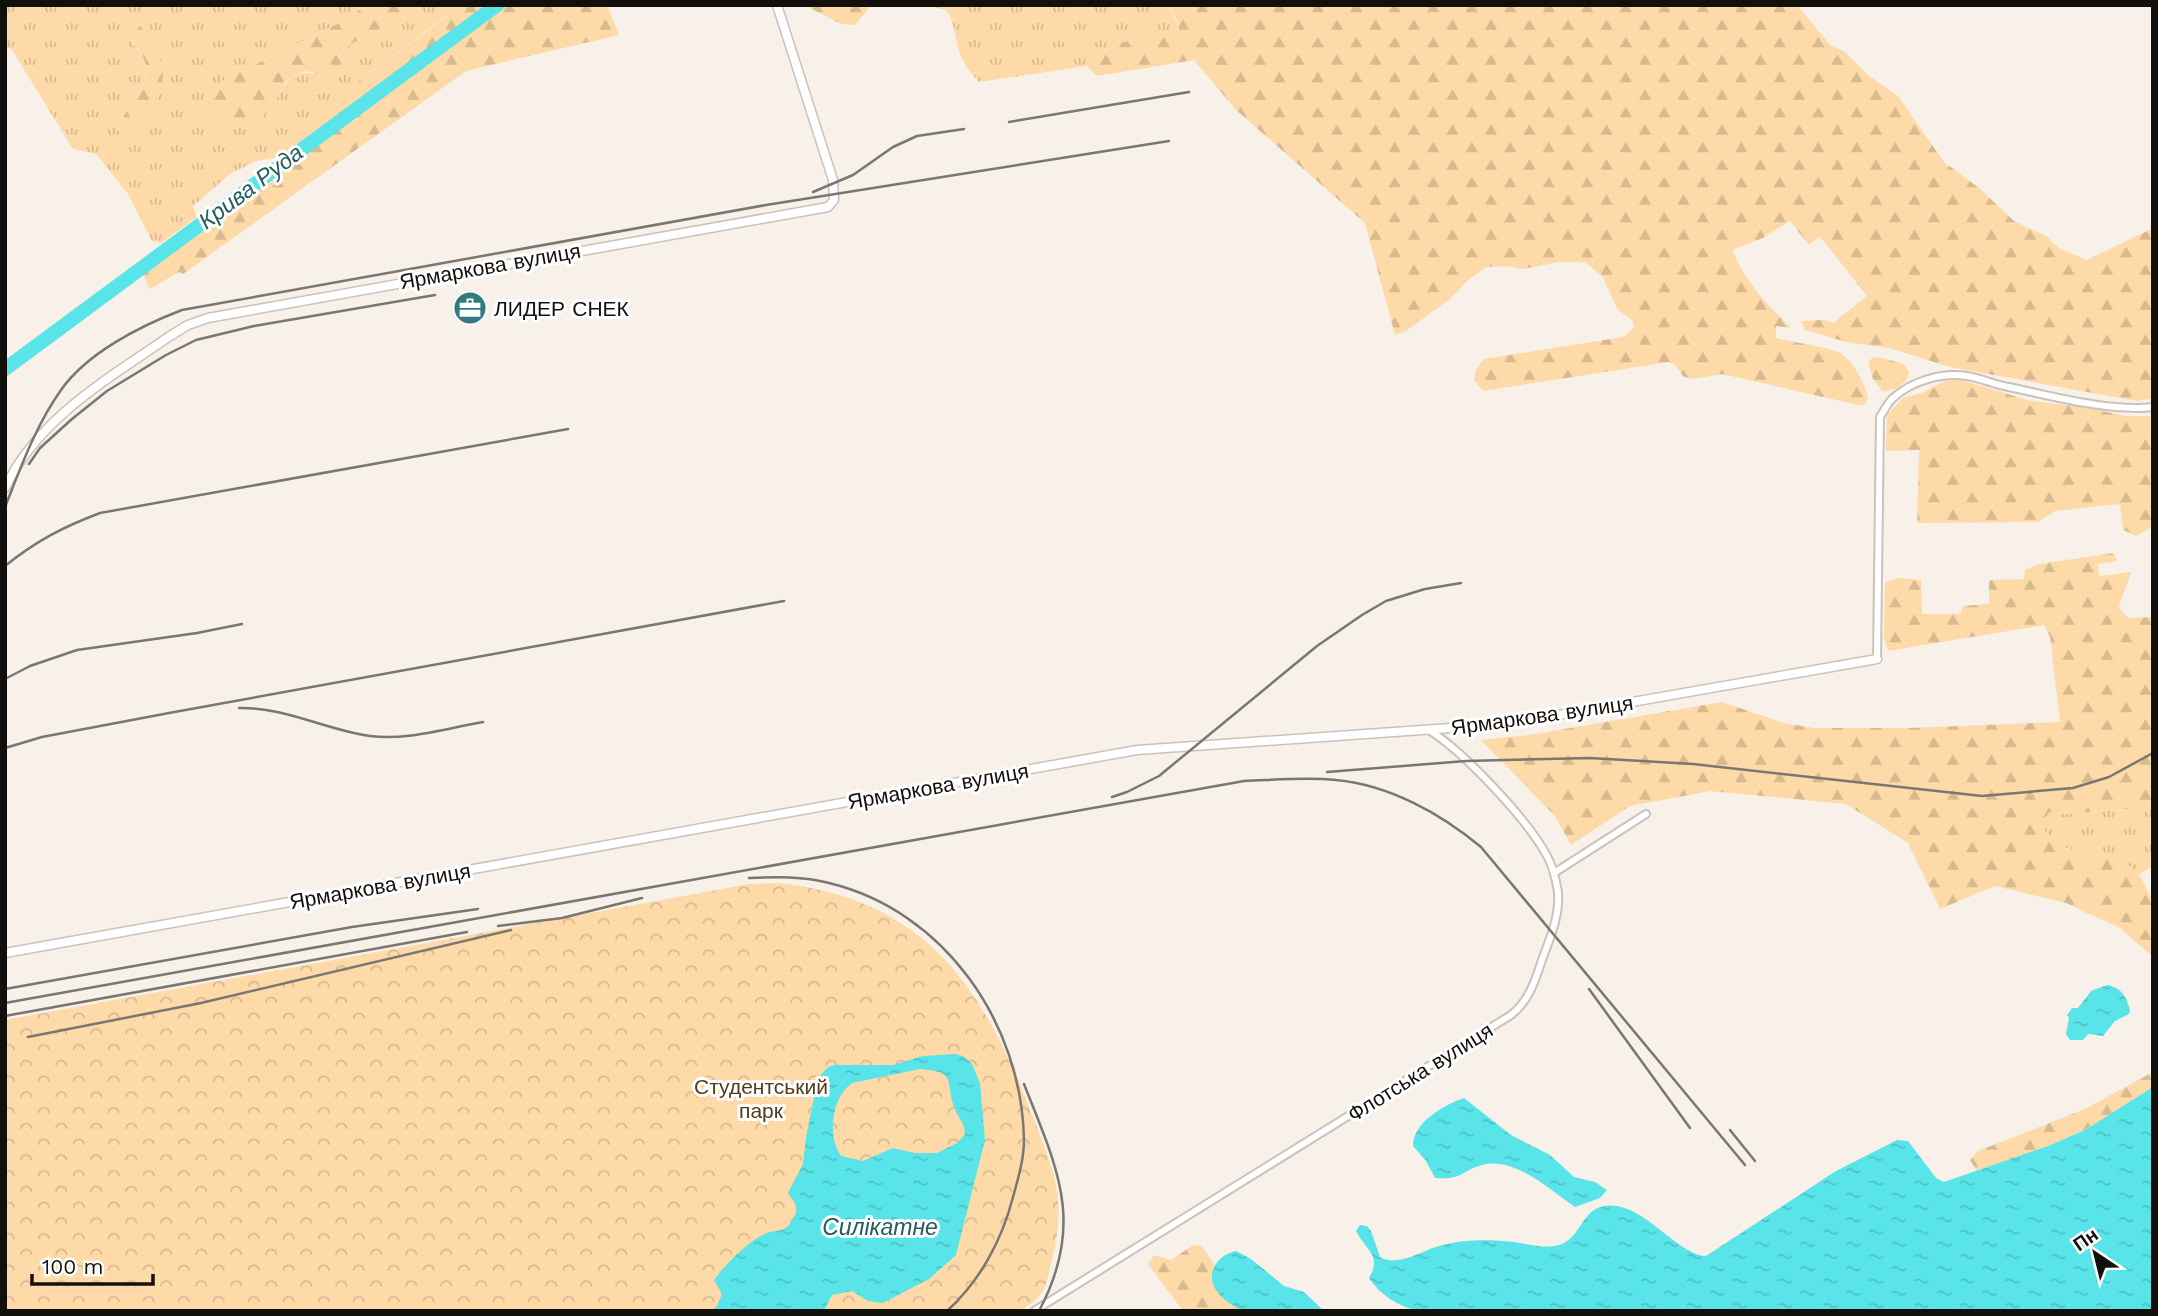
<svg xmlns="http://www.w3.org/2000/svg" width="2158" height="1316" viewBox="0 0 2158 1316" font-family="'Work Sans',sans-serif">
	<defs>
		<pattern id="grass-tufts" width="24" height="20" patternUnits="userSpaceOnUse" patternTransform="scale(1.75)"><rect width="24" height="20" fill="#fddaa8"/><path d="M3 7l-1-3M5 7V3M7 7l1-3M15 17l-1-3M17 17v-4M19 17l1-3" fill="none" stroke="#d8ba8f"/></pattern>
		<pattern id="forest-firs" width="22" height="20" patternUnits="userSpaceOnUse" patternTransform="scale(1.75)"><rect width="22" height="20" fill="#fddaa8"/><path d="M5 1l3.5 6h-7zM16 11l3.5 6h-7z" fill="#d8ba8f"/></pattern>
		<pattern id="park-crowns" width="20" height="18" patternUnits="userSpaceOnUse" patternTransform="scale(1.75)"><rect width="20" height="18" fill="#fddaa8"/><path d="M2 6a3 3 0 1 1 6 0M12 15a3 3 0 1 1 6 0" fill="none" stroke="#d8ba8f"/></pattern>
		<pattern id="water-ripples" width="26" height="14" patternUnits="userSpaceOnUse" patternTransform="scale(1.75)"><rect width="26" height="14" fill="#58e4e8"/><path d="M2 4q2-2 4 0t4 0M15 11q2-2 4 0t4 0" fill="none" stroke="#4cc3c6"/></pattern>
	</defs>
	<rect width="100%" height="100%" fill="#f7f1e9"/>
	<g fill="url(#grass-tufts)" fill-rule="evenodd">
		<path d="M5,5H367L341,22L222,81L274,104C293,68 296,69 335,78L342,74L345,65L339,54L344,48L396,20L412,5H450L447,15L348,89L351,105L279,157L256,161L230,174L193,206L197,217L161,243L152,241L128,194L96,154L73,149L12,50L5,46ZM134,20L163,82L120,121C132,102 156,78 142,56C135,45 128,38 126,26Z"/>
		<path d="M924,5H1169L1181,33L1174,37H1148L1118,43L1110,49L1094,50L1087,66L979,82C970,72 961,61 958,48C954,33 955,23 946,10Z"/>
		<polygon points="2153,807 2153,867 2139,874 2124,862 2053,845 2040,823 2050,812 2062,814"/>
	</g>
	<g fill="url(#forest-firs)">
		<polygon points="367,5 412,5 396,20 344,48 339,54 345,65 342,74 335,78 305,71 296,74 286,81 274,104 262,117 246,121 217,121 208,112 204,100 222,81 341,22"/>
		<polygon points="450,5 607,5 619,35 466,71 183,274 179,272 150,289 142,273 143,271 208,224 249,191 354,115 348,89 447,16"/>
		<polygon points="804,5 872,5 855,25 841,24"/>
		<path d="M1169,5H1797L1831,46L1844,51L1868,75L1898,96L1944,162L1979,188L2014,221L2046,236L2059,248L2087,260L2153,228V398L2137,401L1950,367L1889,348L1846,342L1805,330L1801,321L1824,320L1833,323L1867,296L1822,239L1818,237L1809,245L1790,221L1763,238L1732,250C1748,285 1764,301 1791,328L1776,326V338C1791,342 1828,347 1840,353C1853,360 1866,385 1868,399L1863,406L1722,374L1693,379L1684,377L1675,365L1669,362L1483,391L1474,380L1476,369L1484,359L1623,337L1634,328L1633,321L1618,310L1602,276L1585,262H1560L1523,269L1505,266L1486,267L1467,281L1450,299L1406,331L1395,335L1365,223L1236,110L1194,60L1097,76L1087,66L1093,50L1110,49L1118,43L1148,37H1174L1180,33L1177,20Z"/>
		<path d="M135,20C148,35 168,61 162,83C160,92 154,101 151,109C145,121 137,131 125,137L117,130C123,109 151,89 146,65C143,50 128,42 126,26Z"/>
		<path d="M1878,357L1904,364L1909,372C1908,383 1893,392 1882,391L1873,379L1868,362L1872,358Z"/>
		<polygon points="1961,380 2031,401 2084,407 2126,416 2153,416 2151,528 2136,536 2123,530 2120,504 2055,511 2038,522 1917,523 1919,450 1886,451 1887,415 1903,398 1922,393 1945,381"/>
		<path d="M2114,553L2117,561L2098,564L2099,576L2131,572C2128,585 2121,595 2119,608L2128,618L2153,617V807L2062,814L2050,812L2041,823L2053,845L2124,862L2139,874L2153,901V957L2120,928L2066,903L1995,886L1940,909L1908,843L1846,804L1710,791L1630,806L1571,845L1555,816L1481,740L1529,735L1722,702L1784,723L1814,728H1909L2060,722L2050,637L2044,625L1888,651L1884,638L1885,582L1899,578L1921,580L1922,614H1960L1963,606L1989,604V580L2024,579L2025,570L2039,564Z"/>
		<polygon points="2153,1072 2153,1087 2085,1130 2048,1146 1977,1171 1970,1160 1978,1151 2085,1109"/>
		<path d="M1193,1245L1202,1246L1214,1264C1209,1289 1222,1299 1242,1311H1183L1148,1264L1154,1255L1171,1260Z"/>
	</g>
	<path fill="url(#park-crowns)" d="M778,883C829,888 879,904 920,937C977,982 1009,1054 1034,1120C1042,1141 1052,1164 1056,1186C1061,1210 1058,1237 1052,1260C1045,1288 1046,1296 1020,1311H5V1020L749,884Z"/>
	<g fill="url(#water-ripples)" fill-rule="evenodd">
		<path d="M2107,985C2122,988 2126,996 2130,1010L2129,1014L2115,1021L2103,1036L2088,1034L2083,1040H2070L2066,1034L2069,1018L2067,1015L2072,1008H2078L2091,991Z"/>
		<path d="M955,1054L963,1056L972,1064L980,1083L985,1140L956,1255L929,1279L883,1303L868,1301L852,1291L832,1295L824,1311H711L717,1306L722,1294L714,1280C726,1264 748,1241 767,1233C774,1230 782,1232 788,1226C790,1224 795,1216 796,1212C798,1205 791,1198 788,1193L803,1164L806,1137L818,1078L828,1067L836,1065H893L923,1056ZM920,1069C959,1072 944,1081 955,1109C959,1120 964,1121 965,1134L957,1143L937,1153H915L893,1148L863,1161L841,1156C827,1135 831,1099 852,1083Z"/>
		<path d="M2153,1087V1311H1417C1397,1305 1380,1295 1369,1278C1382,1255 1367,1252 1356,1231L1360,1225L1367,1226L1371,1231L1380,1257C1394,1266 1416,1255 1430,1249C1456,1239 1487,1239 1514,1242C1530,1244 1546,1250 1562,1244C1581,1236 1582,1210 1604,1206C1642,1199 1676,1255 1706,1256L1836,1171L1897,1140L1908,1141L1936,1178L1944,1182L2048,1146L2085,1130Z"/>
		<path d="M1464,1098L1511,1135L1550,1155L1574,1177L1595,1182L1607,1190L1600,1198L1575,1207C1550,1190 1514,1156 1482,1165C1459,1172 1463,1180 1435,1178L1426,1161L1413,1146C1413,1122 1444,1105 1464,1098Z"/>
		<path d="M1236,1251L1251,1259L1284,1286L1304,1292L1324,1311H1242C1234,1306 1225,1301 1219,1294C1203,1276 1216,1255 1236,1251Z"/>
	</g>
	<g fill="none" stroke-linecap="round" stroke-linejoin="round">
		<polyline stroke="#58e4e8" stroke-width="14" points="5,369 497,5"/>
		<defs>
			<g id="minor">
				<path d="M1877,659L1880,417C1884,411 1887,404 1892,399C1911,381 1942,372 1967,376C1981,378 1995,385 2009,387C2051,396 2111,412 2153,407"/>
				<polyline points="1554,873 1646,814"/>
				<path d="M1034,1311L1511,1015C1529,1001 1535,981 1542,960C1550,938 1560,916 1558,892C1556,880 1553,866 1547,856C1528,820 1464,752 1429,730"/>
			</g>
			<g id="tertiary">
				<path d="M5,488C38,418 108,379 170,336L188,325L208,318L828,207L834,200L833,180L777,5"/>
				<polyline points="5,953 1137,750 1507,724 1877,659"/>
			</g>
		</defs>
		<use href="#minor" stroke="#c9c3bb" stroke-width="10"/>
		<use href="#tertiary" stroke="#c9c3bb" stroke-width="11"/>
		<use href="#minor" stroke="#fff" stroke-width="6"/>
		<use href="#tertiary" stroke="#fff" stroke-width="8"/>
		<g stroke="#7a7671" stroke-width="2.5">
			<polyline points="1009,122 1189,92"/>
			<polyline points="813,192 853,175 893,147 917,136 964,129"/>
			<polyline points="29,464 40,448 72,419 107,391 166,355 196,340 254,326 435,295"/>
			<path d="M5,507C21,467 36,425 61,390C87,353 140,326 182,310L766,205L1169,141"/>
			<path d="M5,566C36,541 63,527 100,513L568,429"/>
			<polyline points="5,679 30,666 77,650 197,633 242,624"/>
			<path d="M239,708C285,707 326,730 370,736C406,741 447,728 483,722"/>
			<polyline points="5,748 42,737 169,713 784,601"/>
			<polyline points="1327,772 1466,761 1590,758 1693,764 1982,796 2073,788 2109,777 2153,753"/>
			<polyline points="1112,797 1127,792 1159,776 1317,646 1362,615 1386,601 1425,589 1461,583"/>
			<path d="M749,878C776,877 803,876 829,883C945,911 1022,1024 1024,1140C1024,1159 1018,1179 1013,1197C1002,1240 980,1281 947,1311"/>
			<polyline points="498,926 562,918 642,898"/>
			<polyline points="5,989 352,927 478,909"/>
			<polyline points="1589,989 1690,1128"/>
			<path d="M5,1003L1244,781C1274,780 1305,777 1336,780C1389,785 1440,813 1481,847L1745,1165"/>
			<polyline points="5,1016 467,932"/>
			<polyline points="28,1037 201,1003 511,930"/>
			<path d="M1024,1084C1057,1168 1086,1223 1039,1311"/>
			<polyline points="1730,1130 1755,1161"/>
		</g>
	</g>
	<defs>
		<symbol id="office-disc" viewBox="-11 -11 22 22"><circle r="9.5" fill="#327b7d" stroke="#fff"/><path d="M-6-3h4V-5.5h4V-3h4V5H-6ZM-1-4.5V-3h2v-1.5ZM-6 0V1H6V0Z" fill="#fff"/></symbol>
	</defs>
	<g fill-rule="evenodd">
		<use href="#office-disc" x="451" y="289" width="38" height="38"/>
	</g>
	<g text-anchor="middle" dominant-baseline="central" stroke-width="6" stroke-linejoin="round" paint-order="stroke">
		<g font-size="21" fill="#12100d" stroke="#fff">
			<text transform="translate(490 266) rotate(-10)">Ярмаркова вулиця</text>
			<text transform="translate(1542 715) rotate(-8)">Ярмаркова вулиця</text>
			<text transform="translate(938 786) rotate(-10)">Ярмаркова вулиця</text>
			<text transform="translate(380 886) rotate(-10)">Ярмаркова вулиця</text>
			<text transform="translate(1420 1072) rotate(-32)">Флотська вулиця</text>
		</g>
		<g font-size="21" fill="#12100d" stroke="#fff" text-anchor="start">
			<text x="494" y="308">ЛИДЕР СНЕК</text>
		</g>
		<g font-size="21" fill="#533c19" stroke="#fff">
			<text x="761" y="1086">Студентський<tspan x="761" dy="24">парк</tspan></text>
		</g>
		<g font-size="23" font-style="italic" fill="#225d5e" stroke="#fff">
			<text transform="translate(251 187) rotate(-37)">Крива Руда</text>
			<text x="880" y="1227">Силікатне</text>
		</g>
	</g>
	<rect width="2158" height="1316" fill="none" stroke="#12100d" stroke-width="14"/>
	<g transform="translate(2095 1253) rotate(325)" stroke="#ffffff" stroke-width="5" paint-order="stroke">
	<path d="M0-5L12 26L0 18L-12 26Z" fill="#12100d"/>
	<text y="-10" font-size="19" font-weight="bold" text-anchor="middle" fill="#12100d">Пн</text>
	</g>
	<path d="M32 1274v10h121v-10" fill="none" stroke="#12100d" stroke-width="3.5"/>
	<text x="42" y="1274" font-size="21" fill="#12100d" stroke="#ffffff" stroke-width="5" paint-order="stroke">100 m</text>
</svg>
